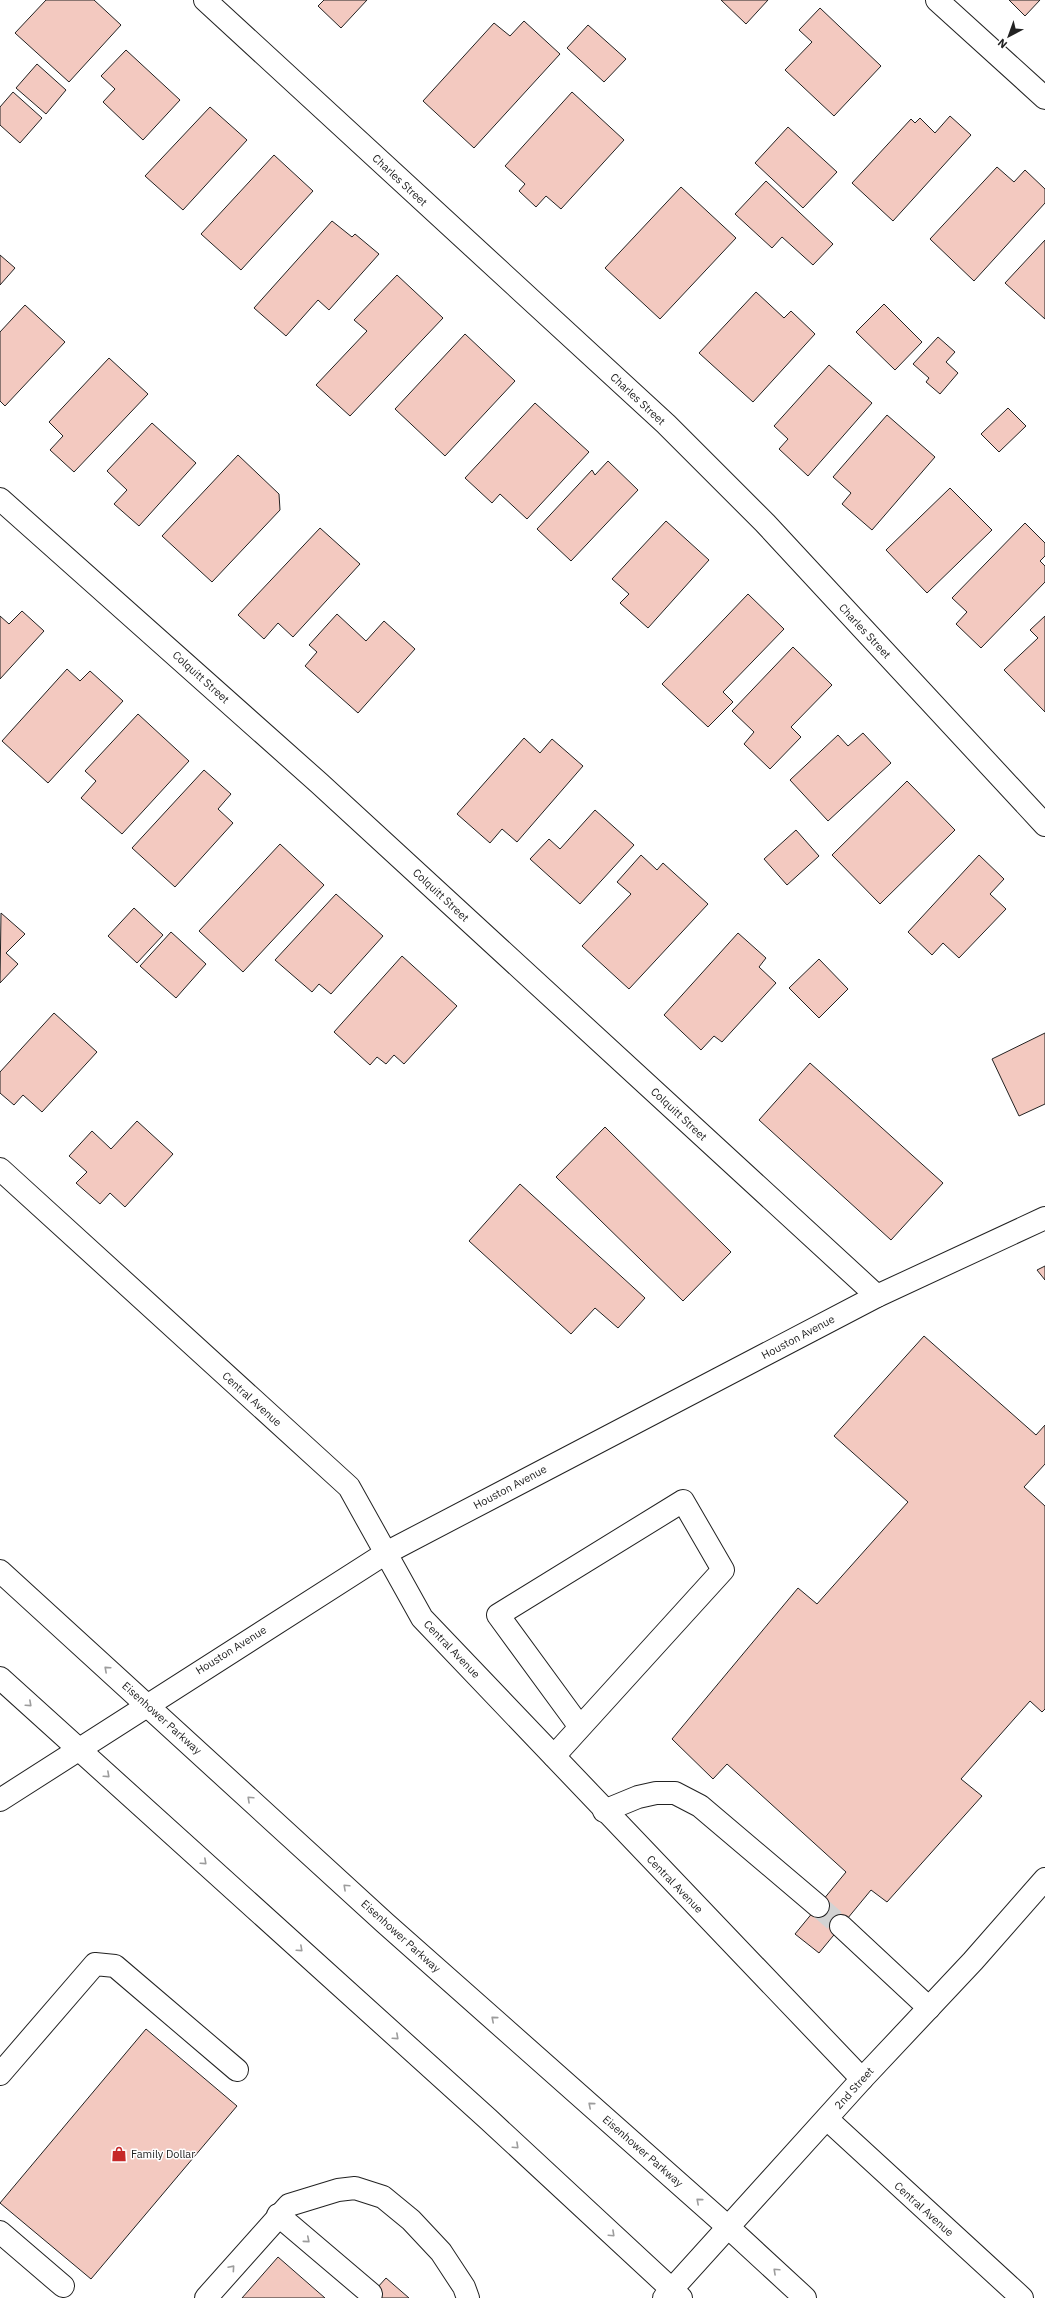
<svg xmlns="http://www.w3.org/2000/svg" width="1045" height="2298" viewBox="0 0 1045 2298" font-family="'IBM Plex Sans',sans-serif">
	<rect width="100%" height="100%" fill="#fff"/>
	<g fill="#f3c9c0" stroke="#222">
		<polygon points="46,0 94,0 121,25 69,82 15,33"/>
		<polygon points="324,0 367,0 341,28 318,6"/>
		<polygon points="721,0 768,0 746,24"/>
		<polygon points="1009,0 1040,0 1025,16"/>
		<polygon points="820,8 881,66 834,116 785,70 812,42 799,30"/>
		<polygon points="524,21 560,54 474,148 423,101 494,23 510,36"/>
		<polygon points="588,25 626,59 604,82 567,48"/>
		<polygon points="126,50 180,100 143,140 103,102 115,89 101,76"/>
		<polygon points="37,64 66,90 46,114 16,88"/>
		<polygon points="13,92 42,118 20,143 0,125 0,107"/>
		<polygon points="572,92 624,140 561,209 546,196 536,207 519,191 525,184 505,166"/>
		<polygon points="210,107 247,140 183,210 145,176"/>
		<polygon points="950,116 971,135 893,221 852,183 911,119 915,123 920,118 935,133"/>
		<polygon points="788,127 837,172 803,208 755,163"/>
		<polygon points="274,155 313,191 241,270 201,234"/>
		<polygon points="997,167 1014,182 1025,170 1045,189 1045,203 974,281 930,239"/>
		<polygon points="766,181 833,244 813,265 782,237 772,248 735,214"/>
		<polygon points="681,187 736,238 660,319 605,268"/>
		<polygon points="332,221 352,237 355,234 379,254 329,310 318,300 286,336 254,308"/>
		<polygon points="1045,240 1045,319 1005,283"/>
		<polygon points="0,255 15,268 0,285"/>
		<polygon points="397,275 443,318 350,416 316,385 367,331 354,320"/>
		<polygon points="756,292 784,318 791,311 815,334 753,402 699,353"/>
		<polygon points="884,304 922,342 895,370 856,332"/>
		<polygon points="25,305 65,342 5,406 0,401 0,332"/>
		<polygon points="465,334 515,381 445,456 395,409"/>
		<polygon points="938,337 955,352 946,362 958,373 940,394 926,382 929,378 913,364"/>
		<polygon points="109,358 148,394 74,472 50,450 63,436 49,422"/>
		<polygon points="829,365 872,403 808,476 779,449 788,439 774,426"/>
		<polygon points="535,403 589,452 527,519 500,494 492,503 465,478"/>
		<polygon points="1008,408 1026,426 999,452 981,434"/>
		<polygon points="887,415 935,457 872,530 842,504 851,493 833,477"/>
		<polygon points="152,423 196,463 139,526 114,504 127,490 107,471"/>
		<polygon points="238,455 279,494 280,510 212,582 162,536"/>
		<polygon points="608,461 638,490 571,561 537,529 592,470 595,475"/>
		<polygon points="950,488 992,530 927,593 886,550"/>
		<polygon points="666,521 709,560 648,628 620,603 629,594 612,579"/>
		<polygon points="1025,523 1045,543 1045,556 1040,561 1045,566 1045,582 981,648 956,624 967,612 952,598"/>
		<polygon points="320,528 360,564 293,637 278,623 264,639 238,615"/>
		<polygon points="748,594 784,629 723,692 733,702 708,727 662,684"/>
		<polygon points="22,611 44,631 0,679 0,616 9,624"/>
		<polygon points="337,614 366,641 384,621 415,649 358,713 305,666 317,652 309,645"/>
		<polygon points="1045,616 1045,712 1004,670 1038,638 1030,630"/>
		<polygon points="793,647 832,685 791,727 801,737 770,769 744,744 754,732 732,711"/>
		<polygon points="67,669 80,681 90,671 123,701 48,783 2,741"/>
		<polygon points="138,714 189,761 122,834 81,798 96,781 85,771"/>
		<polygon points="863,733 891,763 828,821 790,780 838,735 848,746"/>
		<polygon points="524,738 540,753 552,739 583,766 517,842 502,829 490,843 457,814"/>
		<polygon points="204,770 231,794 218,809 233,823 175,887 132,848"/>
		<polygon points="907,781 955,830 880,904 832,855"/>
		<polygon points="595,810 634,845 580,904 530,859 549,839 560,849"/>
		<polygon points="796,830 819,856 787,885 764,859"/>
		<polygon points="280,844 324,885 243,972 199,931"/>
		<polygon points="641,855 657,870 663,863 708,904 629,989 582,946 631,894 617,882"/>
		<polygon points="979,855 1004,879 990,894 1006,909 959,958 943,943 932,955 908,932"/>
		<polygon points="336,894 383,936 331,994 319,984 312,992 275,960"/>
		<polygon points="134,908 163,935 137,963 108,936"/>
		<polygon points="1,913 25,934 6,953 18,964 0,983"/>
		<polygon points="171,932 206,964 176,998 140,966"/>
		<polygon points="738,933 766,958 759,967 776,983 722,1042 714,1036 701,1050 664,1015"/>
		<polygon points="402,956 457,1006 404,1064 394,1055 386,1064 377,1057 370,1065 334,1032"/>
		<polygon points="819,959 848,989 819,1018 789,988"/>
		<polygon points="54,1013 97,1052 42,1112 23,1095 14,1105 0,1093 0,1072"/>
		<polygon points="1045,1033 1045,1104 1019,1116 992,1059"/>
		<polygon points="810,1063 943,1183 891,1240 759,1120"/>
		<polygon points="137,1121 173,1154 125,1207 110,1193 100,1204 76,1183 87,1172 69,1156 92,1131 111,1149"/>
		<polygon points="605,1127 731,1252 683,1301 556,1177"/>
		<polygon points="520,1184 645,1298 618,1328 595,1308 571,1334 469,1241"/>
		<polygon points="1045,1266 1045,1280 1037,1270"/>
		<polygon points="924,1336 1036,1435 1045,1425 1045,1464 1024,1487 1045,1506 1045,1709 1042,1712 1030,1701 961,1779 982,1796 887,1902 871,1890 819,1953 795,1934 846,1872 727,1764 713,1779 672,1739 798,1588 817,1604 908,1502 834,1436"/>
		<polygon points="146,2029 237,2106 91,2279 0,2203"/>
		<polygon points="278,2257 325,2298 242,2298"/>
		<polygon points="386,2278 409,2298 368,2298"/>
	</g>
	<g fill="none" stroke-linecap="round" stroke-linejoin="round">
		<polyline stroke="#d3d3d3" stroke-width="22" stroke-dasharray="22 11" stroke-linecap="butt" points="818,1906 841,1926"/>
		<defs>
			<g id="minor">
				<polyline points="205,0 666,424 765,523 1045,825"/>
				<polyline points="937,0 1045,98"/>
				<polyline points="0,499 319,783 877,1296"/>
				<polyline points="0,1169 349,1487 422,1618 862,2079"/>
				<polyline points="554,1756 723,1570 683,1501 498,1615 580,1727"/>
				<polyline points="0,1800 386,1553 877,1296 1045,1218"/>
				<polyline points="604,1811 638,1797 656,1793 675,1793 700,1806 818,1906"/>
				<polyline points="841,1926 929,2008"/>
				<polyline points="0,2074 95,1964 115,1966 237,2070"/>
				<polyline points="827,2119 1022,2298"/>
				<polyline points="278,2215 371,2294"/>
				<polyline points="0,2232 63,2286"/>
				<polyline points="206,2298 289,2205 338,2190 355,2188 383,2197 411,2220 441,2252 464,2287 468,2298"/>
				<polyline points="664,2298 862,2079 973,1961 1045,1879"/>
			</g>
			<g id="major">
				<polyline points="0,1571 385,1923 728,2227 805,2298"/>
				<polyline points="0,1678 488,2119 681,2298"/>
			</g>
		</defs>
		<use href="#minor" stroke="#222" stroke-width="24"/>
		<use href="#major" stroke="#222" stroke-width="24"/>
		<use href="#minor" stroke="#fff" stroke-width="22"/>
		<use href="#major" stroke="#fff" stroke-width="22"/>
	</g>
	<defs><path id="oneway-chevron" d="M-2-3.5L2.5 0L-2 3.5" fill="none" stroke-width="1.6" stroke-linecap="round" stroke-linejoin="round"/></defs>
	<g stroke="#9c9c9c">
		<use href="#oneway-chevron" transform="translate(107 1669) rotate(-138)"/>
		<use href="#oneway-chevron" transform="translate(29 1704) rotate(42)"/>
		<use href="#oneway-chevron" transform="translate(107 1775) rotate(42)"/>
		<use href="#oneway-chevron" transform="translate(250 1799) rotate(-137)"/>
		<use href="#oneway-chevron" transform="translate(204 1862) rotate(42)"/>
		<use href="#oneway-chevron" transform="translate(346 1887) rotate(-137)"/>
		<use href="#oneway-chevron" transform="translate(300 1949) rotate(42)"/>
		<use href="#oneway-chevron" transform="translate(494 2019) rotate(-139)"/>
		<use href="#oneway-chevron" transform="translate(396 2037) rotate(42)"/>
		<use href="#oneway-chevron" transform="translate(591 2105) rotate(-139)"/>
		<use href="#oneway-chevron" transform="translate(516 2146) rotate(43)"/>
		<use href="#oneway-chevron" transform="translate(699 2201) rotate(-139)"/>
		<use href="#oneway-chevron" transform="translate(612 2234) rotate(43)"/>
		<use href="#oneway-chevron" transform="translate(307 2240) rotate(40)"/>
		<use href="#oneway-chevron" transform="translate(232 2268) rotate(-49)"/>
		<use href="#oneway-chevron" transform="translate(776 2271) rotate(-137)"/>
	</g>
	<defs>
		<symbol id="shop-bare" viewBox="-9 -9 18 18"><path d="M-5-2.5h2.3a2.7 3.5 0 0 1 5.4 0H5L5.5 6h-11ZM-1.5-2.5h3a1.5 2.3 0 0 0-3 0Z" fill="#c62828" stroke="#fff" stroke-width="2.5" paint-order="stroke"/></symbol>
	</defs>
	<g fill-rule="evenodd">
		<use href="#shop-bare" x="108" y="2143" width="22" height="22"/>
	</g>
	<g text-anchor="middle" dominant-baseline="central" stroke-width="3" stroke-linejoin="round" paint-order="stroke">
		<g font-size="11" fill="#222" stroke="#fff">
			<text transform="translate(400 180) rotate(43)">Charles Street</text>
			<text transform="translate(638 399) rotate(43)">Charles Street</text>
			<text transform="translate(865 631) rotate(47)">Charles Street</text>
			<text transform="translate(201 677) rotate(42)">Colquitt Street</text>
			<text transform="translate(441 895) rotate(43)">Colquitt Street</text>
			<text transform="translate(679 1114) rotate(43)">Colquitt Street</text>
			<text transform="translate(798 1337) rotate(-28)">Houston Avenue</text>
			<text transform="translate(252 1399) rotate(42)">Central Avenue</text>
			<text transform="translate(510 1487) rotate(-28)">Houston Avenue</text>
			<text transform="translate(452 1649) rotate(46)">Central Avenue</text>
			<text transform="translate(231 1650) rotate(-32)">Houston Avenue</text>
			<text transform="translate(162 1718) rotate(42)">Eisenhower Parkway</text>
			<text transform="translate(675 1884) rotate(46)">Central Avenue</text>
			<text transform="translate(401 1936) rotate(42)">Eisenhower Parkway</text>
			<text transform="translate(854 2088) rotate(-48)">2nd Street</text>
			<text transform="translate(643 2151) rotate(41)">Eisenhower Parkway</text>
			<text transform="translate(924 2209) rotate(42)">Central Avenue</text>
		</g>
		<g font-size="11" fill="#222" stroke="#fff" text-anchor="start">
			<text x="131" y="2154">Family Dollar</text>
		</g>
	</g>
	<g transform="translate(1009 36) rotate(221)" stroke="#ffffff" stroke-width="3" paint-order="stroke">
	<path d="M0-3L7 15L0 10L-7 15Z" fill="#222222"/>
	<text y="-6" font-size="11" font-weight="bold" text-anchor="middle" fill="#222222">N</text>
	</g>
</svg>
